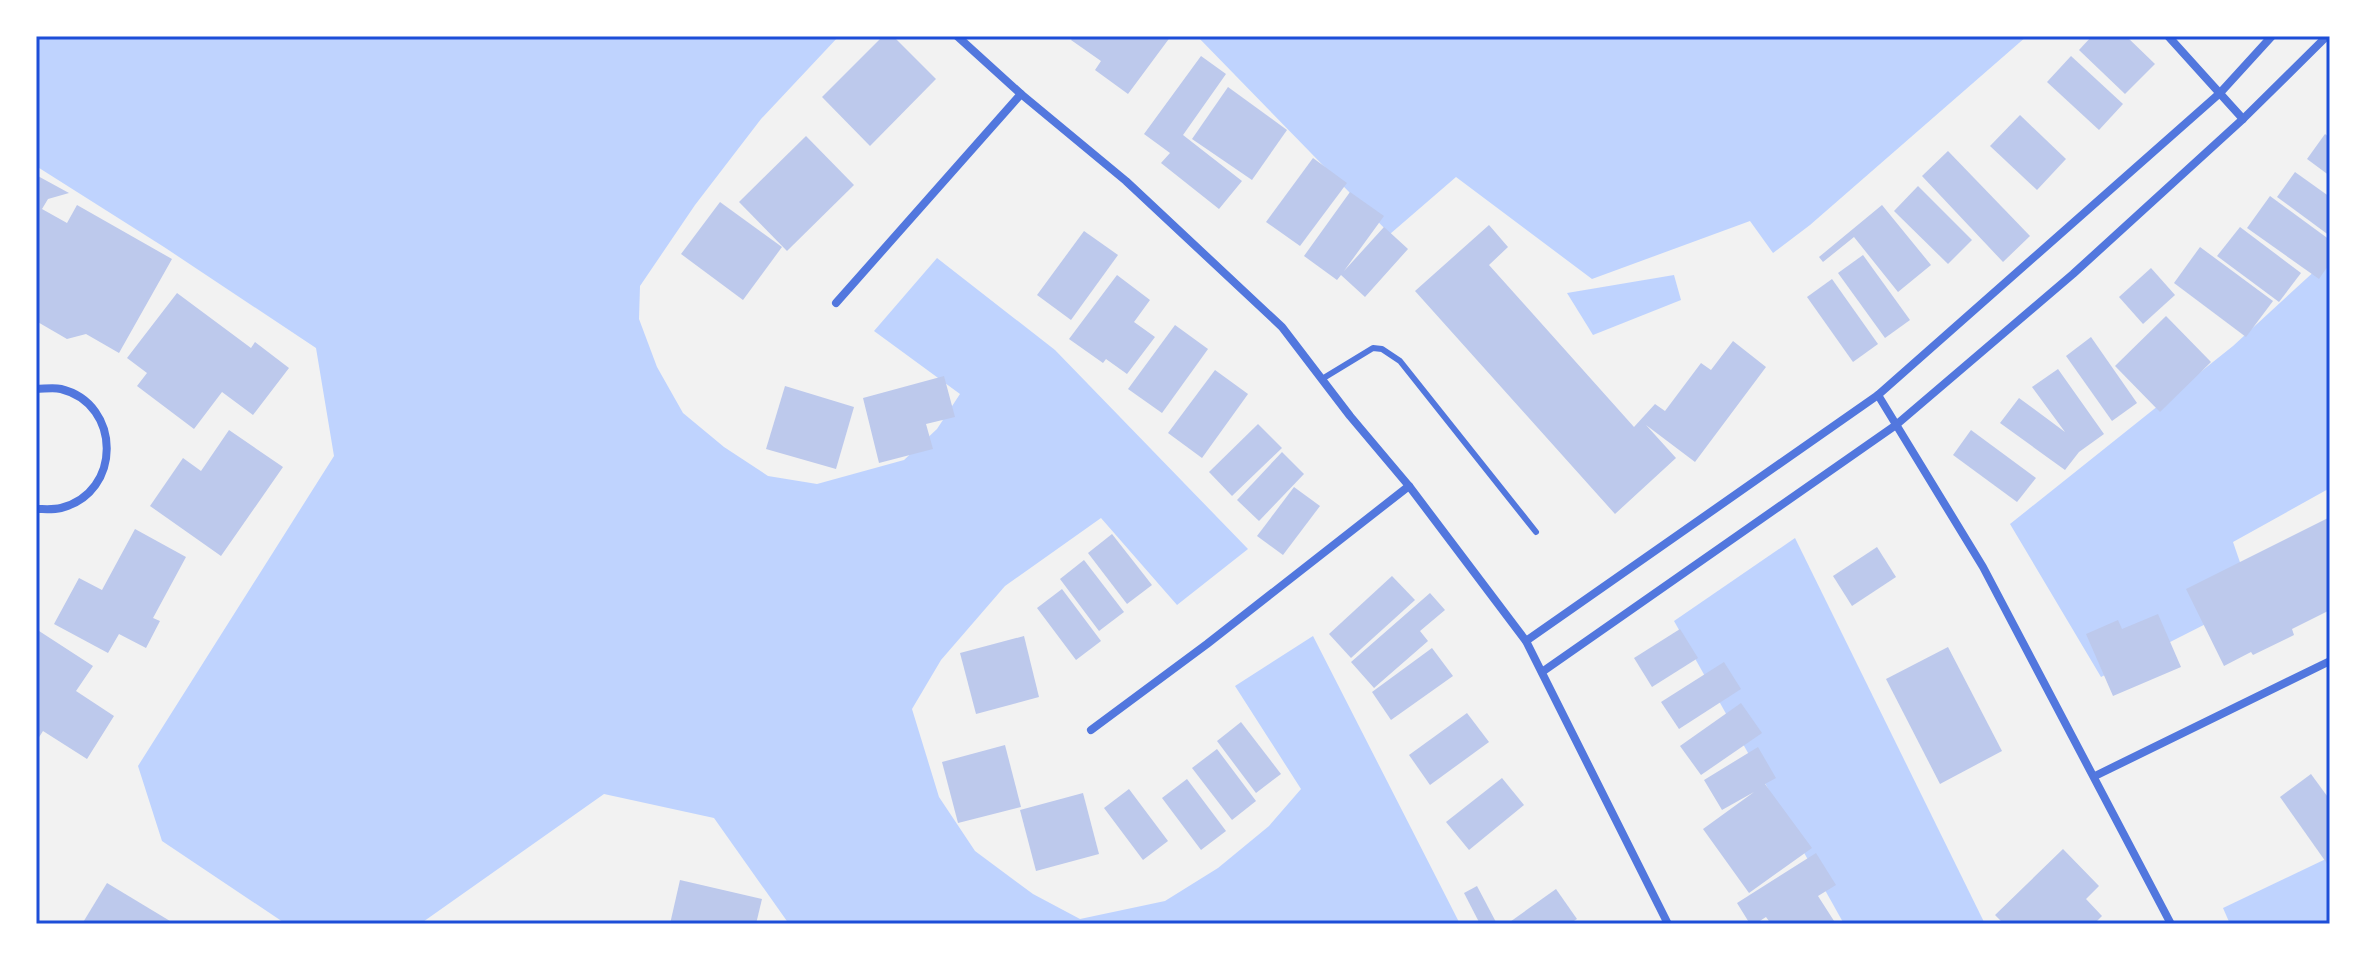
<svg xmlns="http://www.w3.org/2000/svg" width="2366" height="960" viewBox="0 0 2366 960" font-family="Lora,serif">
	<rect width="100%" height="100%" fill="#f2f2f2"/>
	<g fill="#bfd3fe">
		<polygon points="36,36 839,36 761,119 695,205 640,286 639,319 657,367 683,413 724,447 768,476 817,484 904,460 937,429 960,394 874,331 937,258 1055,350 1248,549 1177,605 1101,518 1005,586 941,660 912,709 939,797 975,851 1033,894 1080,919 1165,901 1218,868 1269,826 1301,789 1235,686 1313,636 1460,924 789,924 714,818 604,794 420,924 286,924 162,841 138,766 334,456 316,348 164,247 36,166"/>
		<polygon points="1197,36 2027,36 1810,225 1773,253 1750,221 1592,279 1456,177 1390,234"/>
		<polygon points="2330,257 2330,488 2233,542 2253,600 2101,677 2010,524 2233,346"/>
		<polygon points="1674,275 1681,300 1593,335 1567,293"/>
		<polygon points="1795,538 1985,924 1844,924 1674,621"/>
		<polygon points="2330,857 2330,924 2230,924 2223,908"/>
	</g>
	<g fill="#bdc9ec">
		<polygon points="883,36 893,36 936,79 870,146 822,97"/>
		<polygon points="1074,36 1171,36 1128,94 1095,70 1101,61 1071,40"/>
		<polygon points="2092,36 2126,36 2155,64 2125,94 2079,50"/>
		<polygon points="1201,56 1226,74 1183,135 1242,181 1219,209 1161,163 1170,153 1144,134"/>
		<polygon points="2071,56 2123,104 2099,130 2047,82"/>
		<polygon points="1228,87 1287,130 1252,180 1192,139"/>
		<polygon points="2020,115 2066,159 2037,190 1990,146"/>
		<polygon points="2325,134 2330,138 2330,176 2307,159"/>
		<polygon points="806,136 854,185 787,251 739,202"/>
		<polygon points="1948,151 2030,236 2003,262 1922,176"/>
		<polygon points="1313,158 1347,183 1300,246 1266,222"/>
		<polygon points="2295,172 2330,197 2330,236 2277,197"/>
		<polygon points="36,175 69,193 48,199 42,209 67,223 77,205 172,259 119,353 86,334 67,339 36,321"/>
		<polygon points="1918,186 1972,240 1948,264 1894,211"/>
		<polygon points="1350,192 1384,216 1344,271 1384,227 1408,249 1365,297 1341,275 1337,280 1304,256"/>
		<polygon points="2270,196 2330,240 2330,263 2319,279 2247,228"/>
		<polygon points="720,202 782,247 743,300 681,254"/>
		<polygon points="1882,205 1931,265 1898,292 1854,237 1823,262 1819,257"/>
		<polygon points="1489,225 1508,247 1489,265 1634,427 1655,404 1665,411 1701,363 1711,370 1733,341 1766,367 1695,462 1646,425 1676,458 1615,514 1415,291"/>
		<polygon points="2240,227 2301,273 2279,302 2217,256"/>
		<polygon points="1084,231 1118,255 1071,320 1037,295"/>
		<polygon points="2200,247 2273,301 2246,337 2174,283"/>
		<polygon points="1863,255 1910,320 1885,338 1838,273"/>
		<polygon points="2151,268 2175,295 2143,324 2119,297"/>
		<polygon points="1117,275 1150,300 1134,322 1155,337 1127,374 1106,359 1103,363 1069,339"/>
		<polygon points="1832,279 1878,344 1853,362 1807,297"/>
		<polygon points="177,293 251,348 255,342 289,368 253,415 222,392 194,429 137,386 147,373 127,358"/>
		<polygon points="2166,316 2211,362 2160,412 2115,366"/>
		<polygon points="1175,325 1208,349 1162,413 1128,389"/>
		<polygon points="2091,337 2137,403 2112,421 2066,356"/>
		<polygon points="2058,369 2104,434 2079,452 2065,470 2000,423 2019,398 2065,432 2032,387"/>
		<polygon points="1215,370 1248,394 1202,458 1168,433"/>
		<polygon points="944,376 955,417 926,424 933,449 879,463 863,398"/>
		<polygon points="785,386 854,407 836,469 766,449"/>
		<polygon points="1258,424 1282,448 1232,496 1209,472"/>
		<polygon points="229,430 283,467 221,556 150,506 183,458 201,471"/>
		<polygon points="1971,430 2036,478 2017,502 1953,455"/>
		<polygon points="1282,452 1304,474 1259,521 1237,500"/>
		<polygon points="1294,487 1320,506 1283,555 1257,536"/>
		<polygon points="2330,517 2330,610 2292,629 2294,635 2253,655 2251,652 2224,666 2186,589"/>
		<polygon points="135,529 186,557 153,618 160,621 146,648 119,634 108,653 54,624 79,578 102,590"/>
		<polygon points="1112,534 1152,585 1127,604 1088,553"/>
		<polygon points="1877,547 1896,577 1852,606 1833,576"/>
		<polygon points="1084,560 1124,612 1099,631 1060,579"/>
		<polygon points="1392,576 1415,600 1351,658 1329,634"/>
		<polygon points="1062,589 1101,641 1076,660 1037,608"/>
		<polygon points="1430,593 1445,610 1420,631 1428,641 1374,688 1351,662"/>
		<polygon points="2158,614 2181,667 2113,696 2086,634 2118,620 2122,629"/>
		<polygon points="36,629 93,666 76,691 114,716 87,759 43,731 36,742"/>
		<polygon points="1680,629 1698,658 1652,687 1634,658"/>
		<polygon points="1024,636 1039,697 976,714 960,653"/>
		<polygon points="1948,647 2002,751 1940,784 1886,679"/>
		<polygon points="1432,648 1453,676 1391,720 1372,692"/>
		<polygon points="1724,662 1741,689 1679,729 1661,702"/>
		<polygon points="1741,703 1762,733 1701,775 1680,746"/>
		<polygon points="1467,713 1489,742 1430,785 1409,755"/>
		<polygon points="1241,722 1281,774 1256,793 1217,741"/>
		<polygon points="1005,745 1021,807 958,823 942,762"/>
		<polygon points="1758,747 1776,778 1765,784 1812,848 1749,893 1703,829 1754,792 1722,810 1704,780"/>
		<polygon points="1217,749 1256,801 1232,820 1192,768"/>
		<polygon points="2311,774 2330,800 2330,863 2328,865 2280,797"/>
		<polygon points="1502,778 1524,805 1469,850 1446,822"/>
		<polygon points="1187,779 1226,831 1201,850 1162,798"/>
		<polygon points="1129,789 1168,841 1143,860 1104,808"/>
		<polygon points="1083,793 1099,854 1036,871 1020,810"/>
		<polygon points="2063,849 2099,886 2086,899 2102,916 2094,924 2004,924 1995,915"/>
		<polygon points="1816,853 1836,885 1818,896 1836,924 1771,924 1766,917 1755,924 1750,924 1737,903"/>
		<polygon points="680,880 762,899 756,924 670,924"/>
		<polygon points="107,883 175,924 82,924"/>
		<polygon points="1477,886 1497,924 1480,924 1464,893"/>
		<polygon points="1556,889 1577,919 1569,924 1507,924"/>
	</g>
	<g fill="none" stroke-linecap="round" stroke-linejoin="round">
		<polyline stroke="#5277de" stroke-width="6" points="1322,379 1373,348 1382,349 1400,361 1536,532"/>
		<g stroke="#5277de" stroke-width="8">
			<polyline points="957,36 1021,94 1126,181 1282,327 1350,416 1409,486 1526,641 1668,924"/>
			<polyline points="2168,36 2243,119"/>
			<polyline points="836,303 1021,94"/>
			<path d="M36,389C44,389 53,387 61,389C122,404 122,493 61,508C53,510 44,509 36,509"/>
			<polyline points="1878,395 1983,567 2171,924"/>
			<polyline points="1526,641 1878,395 2220,93 2272,36"/>
			<polyline points="1542,672 1896,425 2073,274 2243,119 2327,36"/>
			<polyline points="1091,730 1207,644 1409,486"/>
			<polyline points="2095,776 2330,661"/>
		</g>
	</g>
	<rect width="2366" height="960" fill="none" stroke="#ffffff" stroke-width="76"/>
	<rect x="38" y="38" width="2290" height="884" fill="none" stroke="#1d4ed8" stroke-width="3"/>
</svg>
